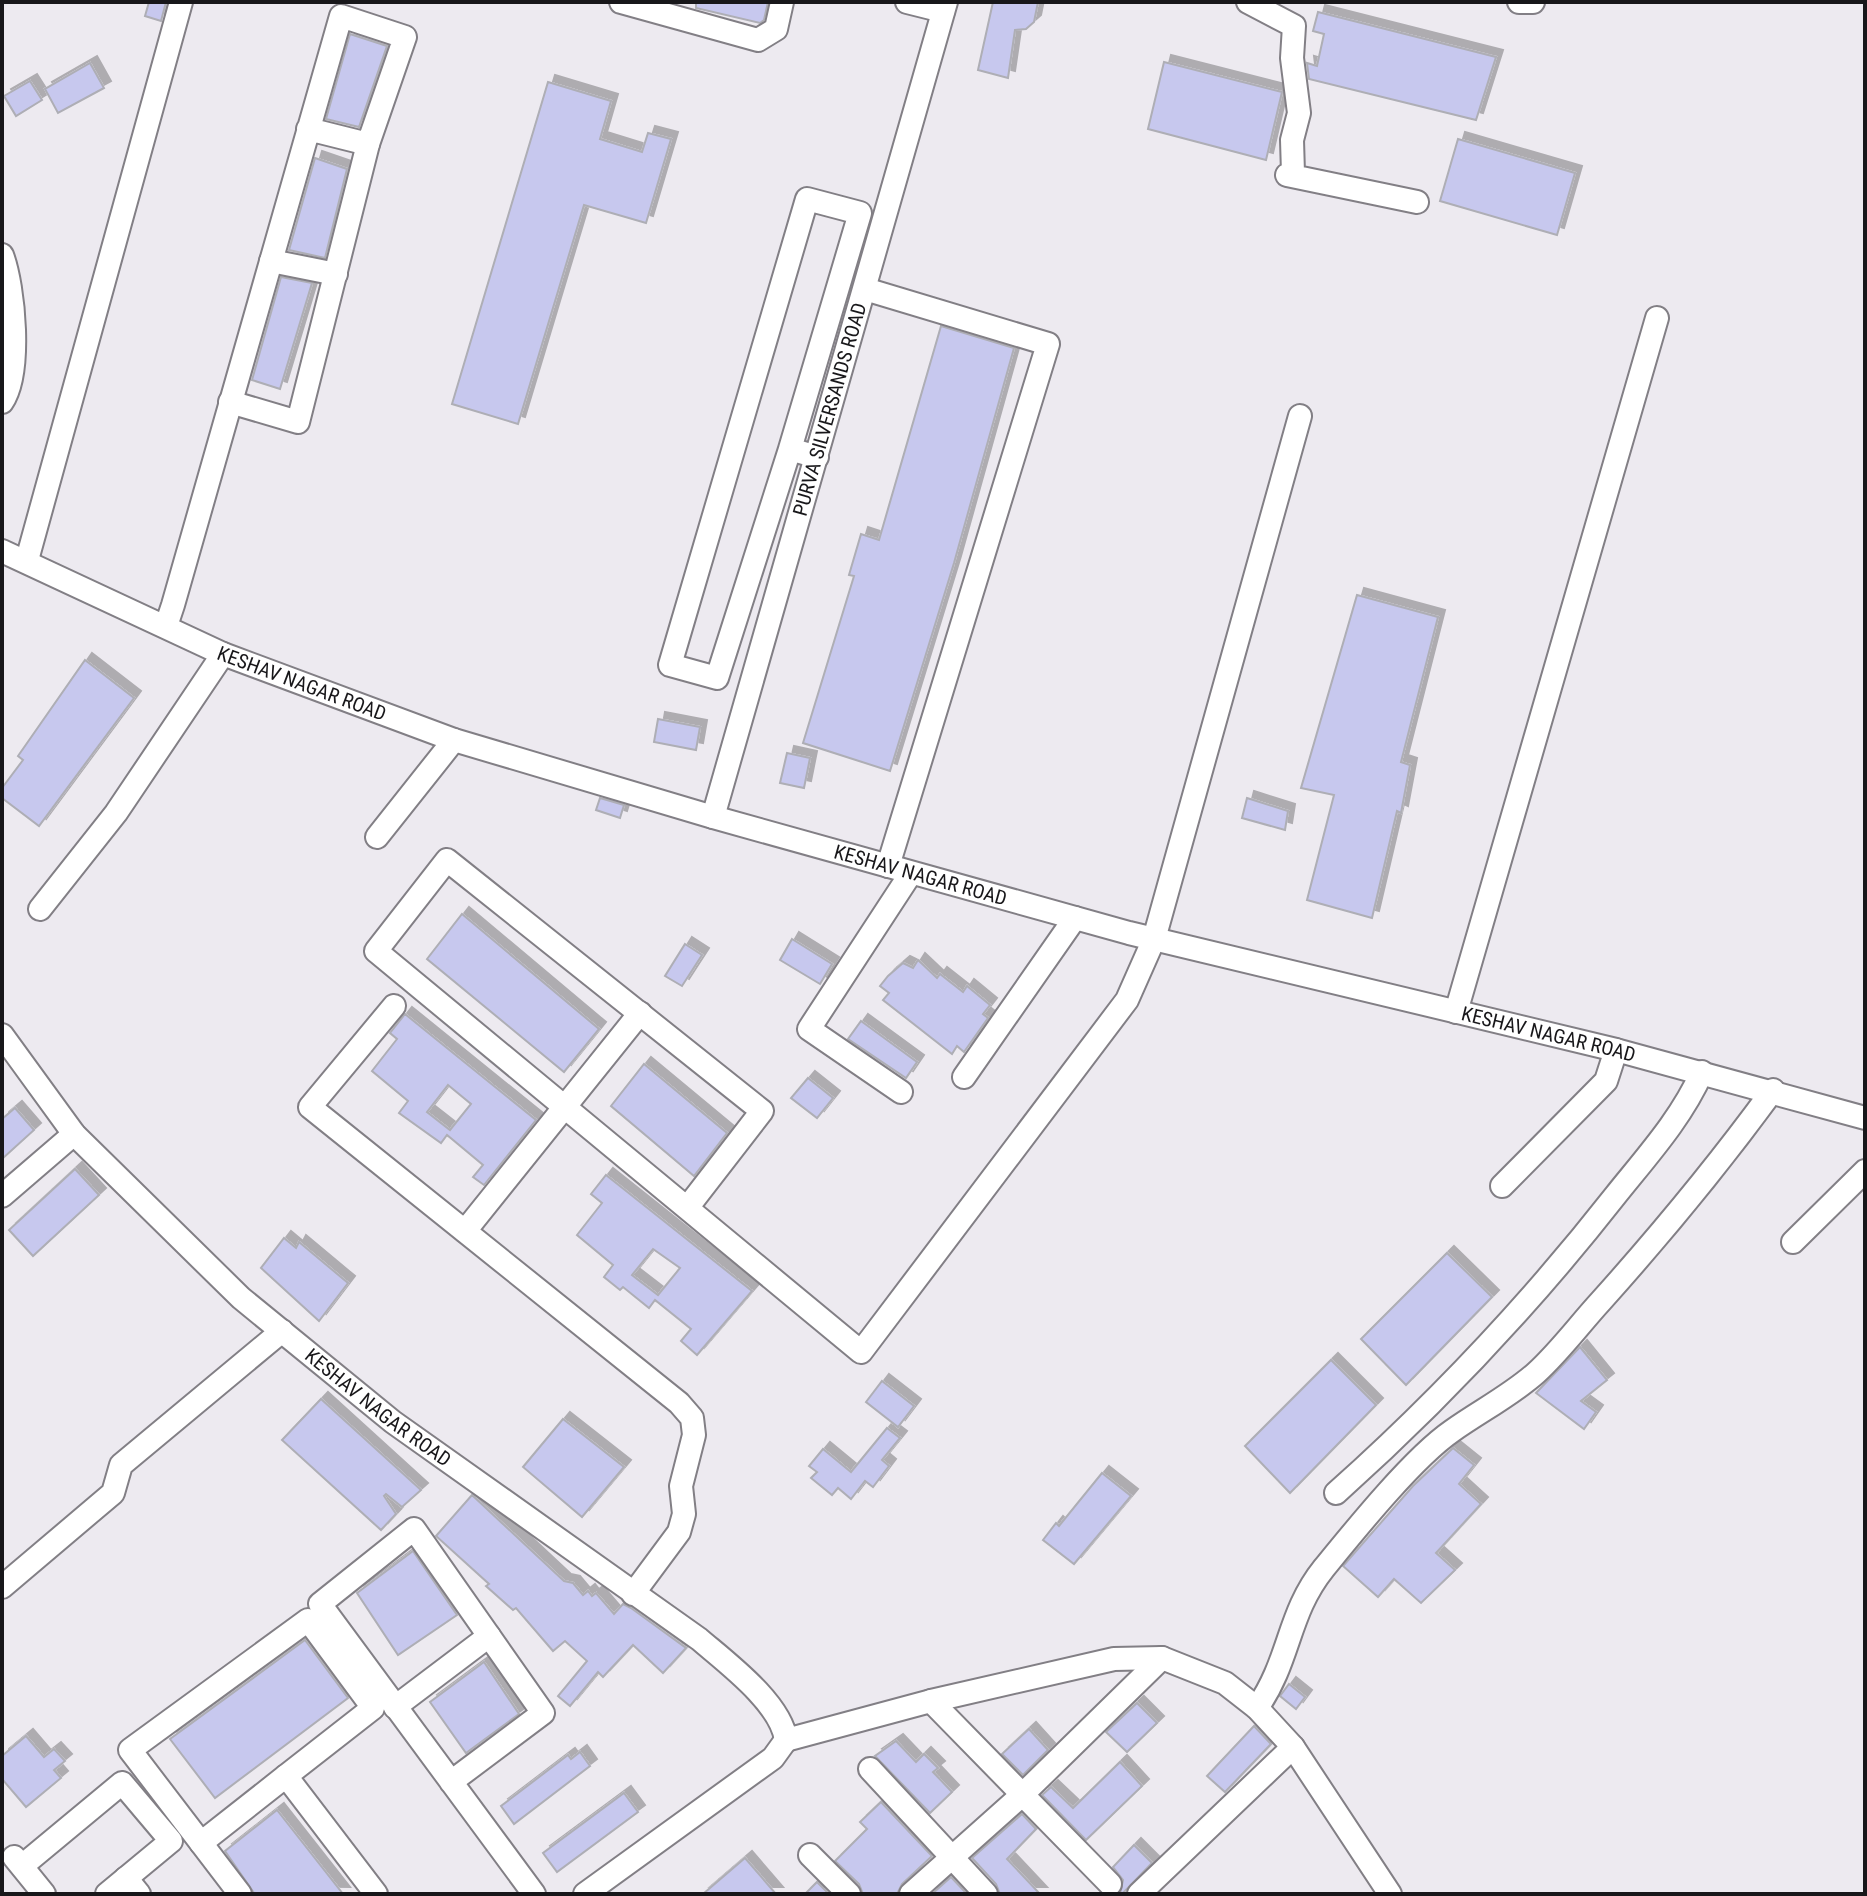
<svg xmlns="http://www.w3.org/2000/svg" width="1867" height="1896" viewBox="0 0 1867 1896" font-family="'Roboto Condensed',sans-serif">
	<defs>
		<filter id="shadow"><feDropShadow dx="7" dy="-7" stdDeviation="0" flood-color="#0004"/></filter>
	</defs>
	<rect width="100%" height="100%" fill="#edeaf0"/>
	<g fill="#c7c8ee" stroke="#aeaeb5" stroke-width="2" fill-rule="evenodd" filter="url(#shadow)">
		<polygon points="149,2 166,2 161,21 145,16"/>
		<polygon points="696,2 768,2 764,20 760,23 696,8"/>
		<polygon points="993,2 1038,2 1034,22 1026,29 1015,30 1008,78 978,70"/>
		<polygon points="1318,12 1496,57 1476,120 1309,79 1307,63 1317,66 1324,34 1313,31"/>
		<polygon points="350,34 387,46 359,127 326,119"/>
		<polygon points="1164,62 1282,92 1266,160 1148,129"/>
		<polygon points="90,63 104,88 58,113 45,89"/>
		<polygon points="30,81 42,100 16,116 4,96"/>
		<polygon points="548,82 611,101 600,139 642,152 648,133 671,139 646,223 584,205 518,424 452,404"/>
		<polygon points="1458,139 1575,173 1557,235 1440,201"/>
		<polygon points="315,158 347,169 325,258 289,250"/>
		<polygon points="281,277 312,283 280,389 252,380"/>
		<polygon points="941,326 1014,348 954,563 890,771 803,743 854,576 849,575 861,534 879,540"/>
		<polygon points="1357,595 1438,617 1401,762 1410,765 1401,813 1397,811 1372,918 1307,900 1334,795 1301,788"/>
		<polygon points="85,660 134,698 39,826 2,798 2,788 23,760 18,756"/>
		<polygon points="658,719 700,727 696,750 654,742"/>
		<polygon points="787,753 810,758 804,788 780,783"/>
		<polygon points="600,798 624,805 620,818 596,810"/>
		<polygon points="1247,798 1288,811 1285,830 1242,818"/>
		<polygon points="462,914 599,1029 564,1072 427,959"/>
		<polygon points="792,939 832,964 820,984 780,960"/>
		<polygon points="685,944 702,955 682,986 665,976"/>
		<polygon points="918,960 937,978 940,974 963,992 967,986 990,1005 983,1014 988,1018 964,1052 957,1046 952,1054 883,1000 889,993 880,986 888,976 903,963 913,968"/>
		<path d="M405,1014L536,1120L484,1185L473,1177L483,1165L447,1135L441,1143L399,1113L408,1101L372,1071L397,1039L390,1033ZM448,1085L471,1104L450,1130L427,1112Z"/>
		<polygon points="861,1021 917,1062 906,1078 848,1039"/>
		<polygon points="644,1064 727,1133 694,1176 611,1106"/>
		<polygon points="808,1078 833,1098 817,1118 791,1098"/>
		<polygon points="15,1108 34,1130 2,1159 2,1119"/>
		<polygon points="75,1169 99,1195 33,1256 9,1230"/>
		<path d="M606,1175L752,1291L697,1355L681,1341L691,1329L655,1300L649,1308L623,1287L620,1290L604,1277L613,1265L577,1235L602,1203L591,1194ZM653,1249L680,1268L658,1295L632,1275Z"/>
		<polygon points="284,1238 296,1248 299,1242 348,1283 319,1321 261,1268"/>
		<polygon points="1447,1253 1492,1297 1406,1385 1361,1339"/>
		<polygon points="1580,1347 1607,1380 1581,1401 1596,1412 1584,1429 1536,1393"/>
		<polygon points="1331,1360 1376,1405 1290,1493 1245,1446"/>
		<polygon points="882,1381 914,1406 898,1427 866,1402"/>
		<polygon points="321,1399 421,1490 402,1507 386,1494 384,1496 396,1514 381,1530 282,1440"/>
		<polygon points="563,1419 624,1467 582,1517 523,1467"/>
		<polygon points="887,1428 900,1438 882,1460 889,1466 873,1487 865,1481 851,1499 838,1488 832,1495 811,1478 817,1472 809,1466 823,1449 851,1472"/>
		<polygon points="1453,1448 1474,1465 1459,1484 1481,1504 1436,1553 1455,1570 1421,1603 1394,1579 1378,1597 1343,1566 1413,1486"/>
		<polygon points="1102,1473 1131,1496 1074,1564 1043,1540 1056,1523 1059,1526"/>
		<polygon points="472,1495 564,1581 573,1583 583,1595 588,1591 592,1596 596,1593 614,1614 623,1604 631,1608 686,1648 663,1673 633,1645 603,1677 598,1672 570,1706 558,1696 587,1661 565,1641 553,1651 516,1608 513,1610 486,1586 489,1584 436,1536"/>
		<polygon points="413,1551 457,1615 398,1655 357,1593"/>
		<polygon points="305,1640 348,1698 215,1798 170,1739"/>
		<polygon points="484,1662 519,1714 466,1753 430,1702"/>
		<polygon points="1289,1684 1305,1697 1296,1709 1280,1696"/>
		<polygon points="1137,1703 1157,1723 1127,1752 1106,1732"/>
		<polygon points="1254,1726 1271,1744 1225,1792 1207,1776"/>
		<polygon points="1029,1729 1048,1750 1023,1775 1002,1754"/>
		<polygon points="26,1736 44,1757 54,1749 65,1761 54,1770 61,1778 26,1807 2,1779 2,1756"/>
		<polygon points="896,1741 916,1762 924,1754 938,1768 933,1772 952,1792 930,1813 875,1756"/>
		<polygon points="580,1752 590,1766 514,1824 501,1806 568,1755 571,1759"/>
		<polygon points="1120,1762 1142,1786 1086,1840 1042,1795 1051,1787 1073,1808"/>
		<polygon points="624,1793 638,1812 557,1872 543,1853"/>
		<polygon points="881,1802 932,1856 902,1884 897,1894 863,1894 859,1884 835,1861 867,1829 860,1822"/>
		<polygon points="277,1810 343,1894 254,1893 225,1851"/>
		<polygon points="1022,1814 1036,1829 1007,1859 1040,1894 1000,1894 996,1884 972,1858"/>
		<polygon points="1134,1845 1152,1863 1122,1894 1120,1894 1123,1880 1113,1867"/>
		<polygon points="745,1858 776,1894 703,1894"/>
		<polygon points="951,1877 967,1894 932,1894"/>
		<polygon points="817,1882 829,1894 805,1894"/>
	</g>
	<g fill="none" stroke-linecap="round" stroke-linejoin="round">
		<defs>
			<g id="minor">
				<polyline points="621,2 758,40 776,29 782,2"/>
				<polyline points="907,2 943,11"/>
				<polyline points="1248,2 1294,26 1292,58 1299,113 1292,140 1293,173 1287,175 1417,202"/>
				<polyline points="1519,2 1533,2"/>
				<path d="M2,255C14,287 22,373 2,402"/>
				<polyline points="271,261 336,274"/>
				<polyline points="865,289 1048,344 888,866"/>
				<polyline points="230,402 298,422 368,144"/>
				<polyline points="790,449 717,678 670,665 807,199 860,213 790,449 817,457"/>
				<path id="s1" d="M2,551L223,654L454,740L713,817L1129,933L1616,1050L1865,1118"/>
				<polyline points="27,560 181,2"/>
				<polyline points="166,626 173,605 341,16 405,37 368,144 308,129"/>
				<path id="s2" d="M713,817L946,2"/>
				<polyline points="377,837 454,740"/>
				<polyline points="40,909 116,813 223,654"/>
				<polyline points="394,1006 310,1107 679,1403 692,1418 694,1435 681,1486 684,1514 679,1532 633,1594"/>
				<polyline points="1456,1012 1657,318"/>
				<path id="s3" d="M2,1035L74,1134L241,1298L393,1422L699,1639C727,1663 781,1703 786,1740"/>
				<polyline points="964,1077 1075,918"/>
				<polyline points="901,1092 809,1029 911,873"/>
				<polyline points="1502,1186 1606,1081 1616,1050"/>
				<polyline points="2,1196 74,1134"/>
				<polyline points="687,1208 762,1111 447,860 376,951 861,1352 1127,1000 1154,939 1300,416"/>
				<polyline points="465,1231 640,1013"/>
				<polyline points="1793,1242 1865,1171"/>
				<path d="M1336,1493C1438,1402 1531,1303 1615,1196C1647,1156 1681,1119 1702,1072"/>
				<polyline points="2,1587 113,1493 121,1465 282,1331"/>
				<polyline points="931,1701 1110,1884"/>
				<polyline points="395,1707 489,1636"/>
				<path d="M1257,1708C1291,1659 1287,1614 1324,1568C1355,1530 1413,1458 1452,1431C1480,1411 1510,1396 1536,1373C1560,1351 1579,1325 1601,1301C1662,1233 1719,1164 1773,1090"/>
				<polyline points="786,1740 931,1701 1114,1659 1162,1658 1225,1683 1257,1708 1293,1747 1390,1894"/>
				<polyline points="870,1769 986,1894"/>
				<polyline points="451,1782 543,1713 414,1529 320,1604 534,1894"/>
				<polyline points="201,1843 286,1776"/>
				<polyline points="810,1855 849,1894"/>
				<polyline points="14,1857 44,1894"/>
				<polyline points="22,1866 122,1783 171,1841 107,1894"/>
				<polyline points="126,1878 139,1894"/>
				<polyline points="240,1894 130,1750 308,1620 373,1708 286,1776 376,1894"/>
				<polyline points="585,1894 773,1758 786,1740"/>
				<polyline points="911,1894 1022,1795 1162,1658"/>
				<polyline points="1139,1894 1293,1747"/>
			</g>
		</defs>
		<use href="#minor" stroke="#827f85" stroke-width="26"/>
		<use href="#minor" stroke="#fff" stroke-width="22"/>
	</g>
	<g text-anchor="middle" dominant-baseline="central" stroke-width="6" stroke-linejoin="round" paint-order="stroke">
		<g font-size="20" fill="#18171a" stroke="#faf7fe">
			<text stroke="none"><textPath href="#s2" startOffset="424">PURVA SILVERSANDS ROAD</textPath></text>
			<text stroke="none"><textPath href="#s1" startOffset="328">KESHAV NAGAR ROAD</textPath></text>
			<text stroke="none"><textPath href="#s1" startOffset="976">KESHAV NAGAR ROAD</textPath></text>
			<text stroke="none"><textPath href="#s1" startOffset="1624">KESHAV NAGAR ROAD</textPath></text>
			<text stroke="none"><textPath href="#s3" startOffset="532">KESHAV NAGAR ROAD</textPath></text>
		</g>
	</g>
	<rect width="1867" height="1896" fill="none" stroke="#18171a" stroke-width="8"/>
</svg>
